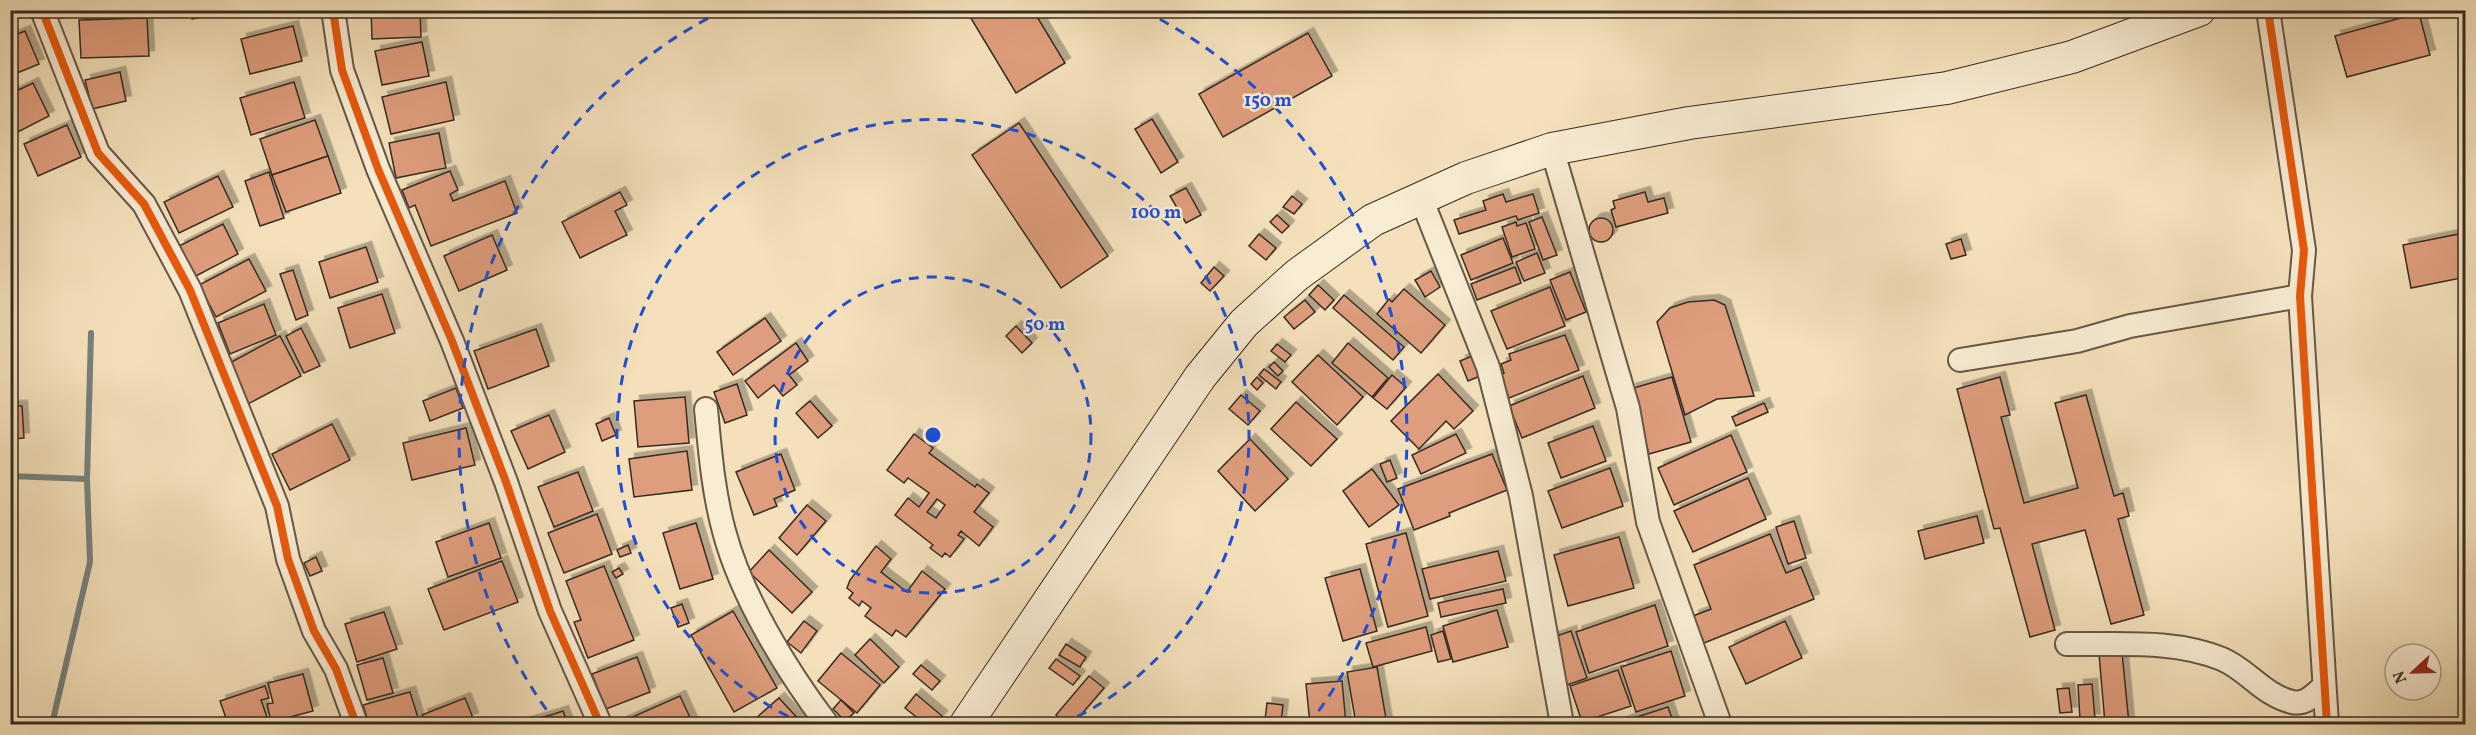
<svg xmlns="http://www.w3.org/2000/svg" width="2476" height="735" viewBox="0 0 2476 735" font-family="Vollkorn,serif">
	<defs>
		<filter id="shadow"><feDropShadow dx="5.5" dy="-5.5" stdDeviation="0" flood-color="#0004"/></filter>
	</defs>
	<rect width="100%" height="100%" fill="#f4e1bb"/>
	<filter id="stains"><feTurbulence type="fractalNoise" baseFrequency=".00333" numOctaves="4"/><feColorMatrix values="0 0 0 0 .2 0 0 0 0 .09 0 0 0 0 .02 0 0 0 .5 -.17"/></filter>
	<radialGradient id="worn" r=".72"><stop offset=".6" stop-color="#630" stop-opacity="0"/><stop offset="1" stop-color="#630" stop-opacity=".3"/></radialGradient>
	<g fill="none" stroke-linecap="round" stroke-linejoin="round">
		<g stroke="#76817c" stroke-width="6">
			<polyline points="10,476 87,479"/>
			<polyline points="52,724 90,562 87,479 91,333"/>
		</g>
	</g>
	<g fill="#de9d7c" stroke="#382b20" stroke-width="1.5" fill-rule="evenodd" filter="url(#shadow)">
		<polygon points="60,10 96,10 61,18"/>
		<polygon points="190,10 202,10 203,17 192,19"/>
		<polygon points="213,10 235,10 236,13 214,16"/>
		<polygon points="371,10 420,10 421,37 372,39"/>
		<polygon points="966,10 1033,10 1065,63 1016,93"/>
		<polygon points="2419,13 2430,55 2347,77 2335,36"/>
		<polygon points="147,18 149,56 81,58 79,20"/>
		<polygon points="293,26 302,61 250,74 241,39"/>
		<polygon points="25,31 39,64 10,76 10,37"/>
		<polygon points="1308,33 1332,76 1223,137 1199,94"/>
		<polygon points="422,42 429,76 382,85 375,51"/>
		<polygon points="120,72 126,101 92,109 85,80"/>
		<polygon points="294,82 305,118 251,135 240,98"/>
		<polygon points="446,82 454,120 391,134 382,97"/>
		<polygon points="33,83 49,116 10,136 10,94"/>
		<polygon points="1152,119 1178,162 1161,173 1135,129"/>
		<polygon points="315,120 328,156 272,175 260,139"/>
		<polygon points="1019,123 1108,256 1061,288 972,155"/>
		<polygon points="67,125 81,157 38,176 24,144"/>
		<polygon points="439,133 446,168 396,178 389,143"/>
		<polygon points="328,156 341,193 286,212 272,175"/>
		<polygon points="450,171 458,190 450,194 453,201 505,181 517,213 431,246 415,205 409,208 402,190"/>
		<polygon points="269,172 284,218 260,226 245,181"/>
		<polygon points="218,176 233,207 179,233 164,202"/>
		<polygon points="1186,188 1201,215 1186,223 1170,196"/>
		<polygon points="620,192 627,205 615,211 627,235 580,258 562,222"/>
		<polygon points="1645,192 1648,202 1664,198 1668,213 1616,227 1611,210 1615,208 1613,201"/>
		<polygon points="1503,194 1506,202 1533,194 1539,213 1518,220 1516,216 1459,234 1454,220 1486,210 1483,201"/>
		<polygon points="1292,196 1302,204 1294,214 1283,207"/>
		<polygon points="1277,215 1289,226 1282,233 1270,222"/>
		<polygon points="1542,217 1557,255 1543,260 1529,222"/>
		<circle cx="1601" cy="230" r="12"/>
		<polygon points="1516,222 1517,226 1526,223 1535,249 1512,257 1502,227"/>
		<polygon points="223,224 238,254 194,277 179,246"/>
		<polygon points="1259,234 1276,248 1266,260 1249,246"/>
		<polygon points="2459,234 2466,277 2411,288 2403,245"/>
		<polygon points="492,235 507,270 459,291 444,256"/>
		<polygon points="1503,238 1513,263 1471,280 1461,255"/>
		<polygon points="1961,239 1966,255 1951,259 1946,244"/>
		<polygon points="366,247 378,282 330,298 319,262"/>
		<polygon points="1537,253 1545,273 1524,281 1516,262"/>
		<polygon points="249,259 266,291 216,317 199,285"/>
		<polygon points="1214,267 1224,276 1210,291 1201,283"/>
		<polygon points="1515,267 1521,283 1477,300 1471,284"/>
		<polygon points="293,270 308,315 296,320 280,274"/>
		<polygon points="1431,271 1440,287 1425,297 1415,280"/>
		<polygon points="1570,272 1586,312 1566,320 1550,280"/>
		<polygon points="1318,285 1334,300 1325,310 1309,295"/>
		<polygon points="1550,287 1565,326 1507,349 1491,311"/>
		<polygon points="1404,289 1445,325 1421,353 1377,314 1389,299 1392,302"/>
		<polygon points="382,294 395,333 350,348 338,308"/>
		<polygon points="1344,295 1404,347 1393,360 1333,308"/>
		<polygon points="1305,300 1315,312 1294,329 1284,317"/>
		<polygon points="1714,300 1725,305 1754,396 1717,399 1685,415 1657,322 1670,308 1688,302"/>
		<polygon points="264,304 276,335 230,354 218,323"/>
		<polygon points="765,318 781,341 733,375 717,352"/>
		<polygon points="1016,326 1032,343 1022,353 1006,336"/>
		<polygon points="301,328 320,366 304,373 286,336"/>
		<polygon points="536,329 549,366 488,389 474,351"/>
		<polygon points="1565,335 1579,370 1509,398 1500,375 1504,373 1501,364 1511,360 1509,354"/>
		<polygon points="280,336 301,376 248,404 226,365"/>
		<polygon points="796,343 808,361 789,375 797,385 783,396 774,385 758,398 745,381"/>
		<polygon points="1348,343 1388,378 1372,397 1332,363"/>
		<polygon points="1277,344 1291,355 1285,362 1271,351"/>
		<polygon points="1318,355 1363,397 1337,425 1292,382"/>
		<polygon points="1472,356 1480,376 1468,381 1460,361"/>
		<polygon points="1274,362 1283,371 1278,376 1269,367"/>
		<polygon points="1264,369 1281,382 1276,389 1259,375"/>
		<polygon points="1438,374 1473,411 1454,429 1446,421 1419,449 1391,421"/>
		<polygon points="1392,375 1406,387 1387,409 1373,398"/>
		<polygon points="1583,376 1595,408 1522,438 1509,406"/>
		<polygon points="1257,377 1263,383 1257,390 1251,384"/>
		<polygon points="1672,377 1691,442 1649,454 1630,389"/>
		<polygon points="2000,377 2010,415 2001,417 2024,503 2078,488 2055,403 2086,395 2114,496 2123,493 2129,516 2118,519 2144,615 2111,624 2085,530 2032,544 2055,630 2030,637 2000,528 1994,529 1957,389"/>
		<polygon points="737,384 747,415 725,423 714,392"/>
		<polygon points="456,388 463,408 430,421 423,401"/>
		<polygon points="1241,395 1260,411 1248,425 1229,409"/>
		<polygon points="685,397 689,443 638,447 634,401"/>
		<polygon points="810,401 832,426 818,438 796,413"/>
		<polygon points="1296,402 1337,439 1311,466 1271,429"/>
		<polygon points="1764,403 1768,412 1736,426 1732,417"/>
		<polygon points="10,406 22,406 24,438 10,439"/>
		<polygon points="549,415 565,452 528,469 511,431"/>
		<polygon points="609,418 616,435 602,441 596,424"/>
		<polygon points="332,424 350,460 290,490 272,454"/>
		<polygon points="1593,426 1606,461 1561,478 1548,443"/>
		<polygon points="466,428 475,465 412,480 403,443"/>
		<path d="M914,434L933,448L929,453L975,487L977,484L989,493L974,512L993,527L979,546L961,531L958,535L964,539L950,557L945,553L942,557L930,548L933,545L895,515L908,498L919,507L929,493L908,478L904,483L887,470ZM937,499L945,505L936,518L927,512Z"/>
		<polygon points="1456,434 1466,453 1421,474 1412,455"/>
		<polygon points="1731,435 1747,472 1674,505 1658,468"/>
		<polygon points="1250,439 1288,479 1255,511 1218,471"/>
		<polygon points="687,451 692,490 634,497 629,459"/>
		<polygon points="781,454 795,490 774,499 777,506 754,515 736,472"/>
		<polygon points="1492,454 1507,490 1449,513 1450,516 1414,530 1398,489"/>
		<polygon points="1390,460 1397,478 1387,482 1380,464"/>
		<polygon points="1610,468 1623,506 1562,528 1548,491"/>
		<polygon points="1372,469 1399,505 1369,527 1343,491"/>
		<polygon points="578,472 593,511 554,527 538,487"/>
		<polygon points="1748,478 1766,519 1693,552 1674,511"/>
		<polygon points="807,505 826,521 797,555 779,538"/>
		<polygon points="597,514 612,554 564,573 548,533"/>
		<polygon points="1977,516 1984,543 1925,559 1918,531"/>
		<polygon points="1794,521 1806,558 1788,564 1776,527"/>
		<polygon points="489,523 501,558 448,577 436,542"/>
		<polygon points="696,523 713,579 680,589 663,533"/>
		<polygon points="1406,533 1428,616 1388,627 1366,544"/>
		<polygon points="1770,534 1786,573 1801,567 1814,599 1704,643 1693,616 1711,609 1694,565"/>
		<polygon points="1619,537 1634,588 1568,606 1554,555"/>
		<polygon points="628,545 631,553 620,557 617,550"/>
		<polygon points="876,546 891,559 881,572 907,592 922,571 945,589 906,637 896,630 892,636 865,616 871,608 862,601 859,606 849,598 853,593 847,588 850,580"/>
		<polygon points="769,550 812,592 792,613 749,572"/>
		<polygon points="1498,551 1506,581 1430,599 1422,569"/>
		<polygon points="316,557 322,571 310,576 304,563"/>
		<polygon points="502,561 518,602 444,630 428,589"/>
		<polygon points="604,566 634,640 588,658 574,622 581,620 566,581"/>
		<polygon points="619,568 623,574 616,578 612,572"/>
		<polygon points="1360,569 1377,631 1343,641 1325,578"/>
		<polygon points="1503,589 1506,603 1441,617 1438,603"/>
		<polygon points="682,604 689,623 678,627 671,608"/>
		<polygon points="1655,605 1668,646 1589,673 1576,632"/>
		<polygon points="1497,610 1508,647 1453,662 1443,626"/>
		<polygon points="733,611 777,688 734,712 691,635"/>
		<polygon points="384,612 397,649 357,662 345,624"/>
		<polygon points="804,621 817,631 801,653 787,642"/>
		<polygon points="1785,621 1802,658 1746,684 1729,647"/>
		<polygon points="1426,627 1432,651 1373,667 1366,643"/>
		<polygon points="1443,631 1451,659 1438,662 1431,635"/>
		<polygon points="1571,631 1587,678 1564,686 1548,639"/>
		<polygon points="870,639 899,667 884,683 855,655"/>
		<polygon points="1066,644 1086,657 1080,667 1059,655"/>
		<polygon points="1671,651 1685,696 1636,712 1621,667"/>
		<polygon points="2122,652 2129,724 2105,724 2099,654"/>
		<polygon points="841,653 880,685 857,713 818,681"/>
		<polygon points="637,657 650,692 606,709 592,674"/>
		<polygon points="383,658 393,693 367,700 357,665"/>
		<polygon points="1056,659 1080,676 1073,685 1049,668"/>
		<polygon points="921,665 940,681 932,690 913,674"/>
		<polygon points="1377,667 1387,724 1356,724 1347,672"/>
		<polygon points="1618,670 1631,706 1582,722 1570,686"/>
		<polygon points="303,674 313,711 271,722 267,704 273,703 268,683"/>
		<polygon points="1089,676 1104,688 1073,724 1068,724 1056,715"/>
		<polygon points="1342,681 1346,724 1310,724 1306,684"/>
		<polygon points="2092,684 2095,719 2080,720 2078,685"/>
		<polygon points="265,686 269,698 261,700 267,717 246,724 228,724 220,701"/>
		<polygon points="2069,688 2072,712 2060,713 2057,689"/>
		<polygon points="410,692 420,724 369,724 363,705"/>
		<polygon points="916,694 942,716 935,724 925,724 905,708"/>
		<polygon points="680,696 693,724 622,724 621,722"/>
		<polygon points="465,698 473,718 457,724 426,724 422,715"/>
		<polygon points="779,698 803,724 760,724 755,719"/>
		<polygon points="841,700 854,713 845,721 833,709"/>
		<polygon points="1267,703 1283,705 1281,722 1265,720"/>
		<polygon points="1668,707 1674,724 1618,724 1618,723"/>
		<polygon points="563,711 568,724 519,724 554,714"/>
	</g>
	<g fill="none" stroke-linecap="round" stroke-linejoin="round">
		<defs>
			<g id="minor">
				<polyline points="42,10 98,153 144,204 190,290 277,506 288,559 314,631 336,669 356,724"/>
				<polyline points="333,10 342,70 378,169 452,341 506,482 550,611 600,724"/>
				<polyline points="2268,10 2304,250 2300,296 2327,724"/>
				<polyline points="1552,149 1628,408 1648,522 1720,724"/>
				<polyline points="1421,198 1488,367 1521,496 1562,724"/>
				<polyline points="1960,360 2077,341 2130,326 2300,296"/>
				<path d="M706,409C710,450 713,491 724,531C741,596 787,671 827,724"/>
				<path d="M2067,644C2119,645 2173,639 2222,659C2248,670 2263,695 2292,702C2305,705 2314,695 2323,687"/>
			</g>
			<polyline id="secondary" points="966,724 1200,377 1244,323 1297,275 1373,220 1466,178 1552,149 1689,123 1947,88 2072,57 2199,10"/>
		</defs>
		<use href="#minor" stroke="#675847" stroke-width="26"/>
		<use href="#secondary" stroke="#382b20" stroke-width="34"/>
		<use href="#minor" stroke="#f8ecd3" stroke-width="22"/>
		<use href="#secondary" stroke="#f8ecd3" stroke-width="32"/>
		<defs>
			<g id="cycleway">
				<polyline points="42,10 98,153 144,204 190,290 277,506 288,559 314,631 336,669 356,724"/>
				<polyline points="333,10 342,70 378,169 452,341 506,482 550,611 600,724"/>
				<polyline points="2268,10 2304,250 2300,296 2327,724"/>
			</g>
		</defs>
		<use href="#cycleway" stroke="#f8ecd3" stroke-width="11"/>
		<use href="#cycleway" stroke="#e8590c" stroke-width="8"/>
	</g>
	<g fill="none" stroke="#1d4ed8" stroke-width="3" stroke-dasharray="10 8">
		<circle cx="933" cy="435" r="158"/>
		<path d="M804 724A316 316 0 1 1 1062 724"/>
		<path d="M557 724A474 474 0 0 1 722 11M1144 11A474 474 0 0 1 1309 724"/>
	</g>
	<circle cx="933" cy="435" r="9" fill="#1d4ed8" stroke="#f8ecd3" stroke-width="3"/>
	<g font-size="18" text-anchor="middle" font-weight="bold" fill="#1d4ed8" stroke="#f8ecd3" stroke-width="5" stroke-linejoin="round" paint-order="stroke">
		<text x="1268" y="106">150 m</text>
		<text x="1156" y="218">100 m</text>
		<text x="1045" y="330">50 m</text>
	</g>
	<rect width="2476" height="735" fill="none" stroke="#f4e1bb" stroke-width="36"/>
	<rect x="12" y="12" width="2452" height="711" fill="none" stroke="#382b20" stroke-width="3"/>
	<rect x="18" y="18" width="2440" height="699" fill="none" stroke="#382b20" stroke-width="1.5"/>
	<g transform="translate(2413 672) rotate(248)"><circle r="28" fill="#f8ecd3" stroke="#ab9f8b" stroke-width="1.5"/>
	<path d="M0-4.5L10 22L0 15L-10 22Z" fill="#8f2418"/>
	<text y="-9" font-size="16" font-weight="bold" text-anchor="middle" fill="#382b20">N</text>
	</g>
	<rect width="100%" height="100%" filter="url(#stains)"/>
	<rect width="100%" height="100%" fill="url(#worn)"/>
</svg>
